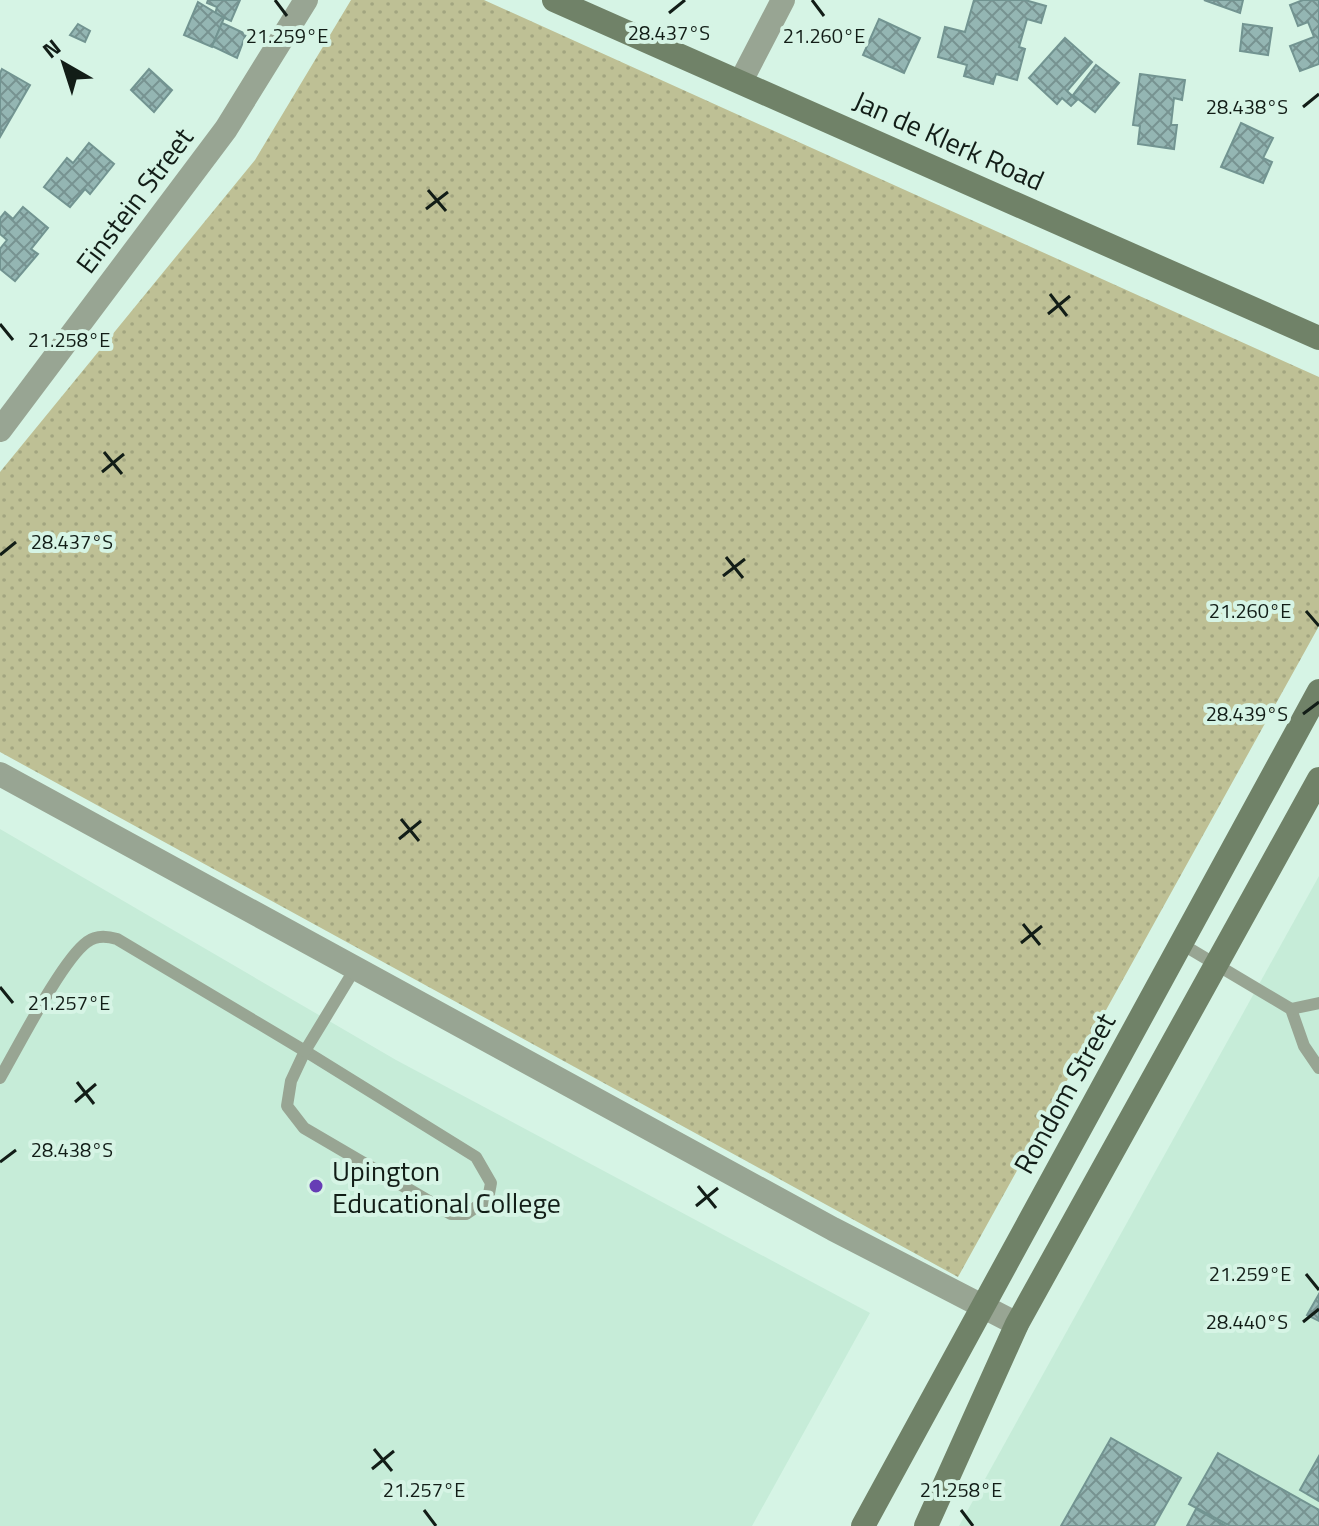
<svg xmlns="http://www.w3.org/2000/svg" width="1319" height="1526" viewBox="0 0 1319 1526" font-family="'Titillium Web',sans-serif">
	<defs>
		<pattern id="park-dots" width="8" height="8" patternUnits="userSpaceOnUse" patternTransform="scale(2)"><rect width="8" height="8" fill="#bec095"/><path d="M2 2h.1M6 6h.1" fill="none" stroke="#a2a580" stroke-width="1.8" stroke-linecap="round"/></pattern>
		<pattern id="building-cross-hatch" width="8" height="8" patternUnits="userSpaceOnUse" patternTransform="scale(2)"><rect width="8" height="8" fill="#94b6b3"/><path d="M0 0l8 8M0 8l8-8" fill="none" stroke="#779391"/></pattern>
	</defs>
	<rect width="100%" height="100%" fill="#d6f4e5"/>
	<g fill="#c6ecd8">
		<polygon points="0,829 396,1060 870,1313 752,1526 0,1526"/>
		<polygon points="1319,876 1319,1526 959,1526"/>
	</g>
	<polygon fill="url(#park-dots)" points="351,0 484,0 1319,377 1319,626 958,1277 0,752 0,472 255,160"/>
	<g fill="url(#building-cross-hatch)" stroke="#729491" stroke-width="2">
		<polygon points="208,0 240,0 231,21 215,14 217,7 207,3"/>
		<polygon points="974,0 1025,0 1046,6 1041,23 1027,19 1019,47 1025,49 1017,80 996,74 993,84 964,76 967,65 938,57 945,27 965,32"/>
		<polygon points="1204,0 1243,0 1240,13"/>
		<polygon points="1303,0 1319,0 1319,64 1300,71 1290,46 1314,37 1308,22 1298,26 1290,5"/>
		<polygon points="198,2 224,18 212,47 184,35"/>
		<polygon points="879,19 920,38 904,73 863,55"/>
		<polygon points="222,23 246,34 237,58 212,46"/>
		<polygon points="78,24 90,31 85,42 70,35"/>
		<polygon points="1243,24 1272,28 1268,55 1240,51"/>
		<polygon points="1065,38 1092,62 1067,91 1077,100 1071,106 1062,98 1057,104 1029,78"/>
		<polygon points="1096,65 1119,83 1095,112 1073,95"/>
		<polygon points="2,69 30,85 0,137 0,73"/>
		<polygon points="149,69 172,90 154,112 131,90"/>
		<polygon points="1140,74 1185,80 1182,100 1174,98 1171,125 1177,125 1174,149 1138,144 1140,126 1133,125"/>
		<polygon points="1241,123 1273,138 1263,158 1272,162 1263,183 1221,167"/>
		<polygon points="89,143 114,164 90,194 85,189 70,207 44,187 67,158 73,163"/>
		<polygon points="23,207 48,228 31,249 38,254 15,281 0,269 0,249 7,240 0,234 0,218 5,212 13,219"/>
		<polygon points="1319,1294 1319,1321 1307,1315"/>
		<polygon points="1111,1438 1181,1478 1154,1526 1061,1526"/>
		<polygon points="1218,1453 1319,1510 1319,1526 1230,1526 1189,1504"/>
		<polygon points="1319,1456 1319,1501 1300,1490"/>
		<polygon points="1196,1509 1226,1526 1187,1526"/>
	</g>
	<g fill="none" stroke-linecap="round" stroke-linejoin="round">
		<g stroke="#98a593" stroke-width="12">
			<polyline points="1180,943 1291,1009 1304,1046 1319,1068"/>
			<polyline points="1291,1009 1319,1003"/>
			<polygon points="305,1051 476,1157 491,1183 488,1199 466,1214 451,1214 304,1128 287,1106 291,1081"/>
			<path d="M0,1078C18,1047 62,960 87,942C96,935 107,936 117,939L305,1051L356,967"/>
		</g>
		<g stroke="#98a593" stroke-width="24">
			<polyline points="741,81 783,0"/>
			<polyline points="0,430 226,129 306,0"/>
			<polyline points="0,774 833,1229 1017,1324"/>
		</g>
		<g stroke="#708268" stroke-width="24">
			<polyline points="554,0 1319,338"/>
			<polyline points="863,1526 1319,691"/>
			<polyline points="926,1526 1017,1324 1319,779"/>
		</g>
	</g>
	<path fill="none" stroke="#121d17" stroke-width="3" d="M275,0L287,16M812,0L824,16M669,13L685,0M1303,107L1319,94M428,190L446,211M426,209L448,192M1050,294L1067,316M1048,314L1070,296M0,324L13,340M104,452L122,474M102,472L124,454M0,555L16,542M726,557L743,578M723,576L745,559M1306,611L1319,626M1303,714L1319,702M401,819L419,841M399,839L421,821M1023,924L1040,945M1021,943L1042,926M0,987L13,1003M77,1082L94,1104M75,1102L96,1084M0,1162L16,1150M698,1186L716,1208M696,1206L718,1188M1306,1274L1319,1290M1303,1322L1319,1309M374,1449L392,1471M372,1469L394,1451M424,1510L436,1526M961,1510L973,1526"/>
	<circle fill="#663db5" stroke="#d6f4e5" stroke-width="3" cx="316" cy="1186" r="8"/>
	<g text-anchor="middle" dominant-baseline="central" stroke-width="8" stroke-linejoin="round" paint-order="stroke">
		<g font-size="28" fill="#121d17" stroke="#d6f4e5">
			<text transform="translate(949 140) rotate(24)">Jan de Klerk Road</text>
			<text transform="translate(134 200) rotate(-53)">Einstein Street</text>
			<text transform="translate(1064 1093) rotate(-61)">Rondom Street</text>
		</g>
		<g font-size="28" fill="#121d17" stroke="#d6f4e5" text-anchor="start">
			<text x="332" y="1170">Upington<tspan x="332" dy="32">Educational College</tspan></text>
		</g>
	</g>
	<g font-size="20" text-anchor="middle" fill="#121d17" stroke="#d6f4e5" stroke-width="8" stroke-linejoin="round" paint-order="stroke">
		<text x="669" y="40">28.437°S</text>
		<text x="824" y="43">21.260°E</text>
		<text x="287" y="43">21.259°E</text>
		<text x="1247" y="114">28.438°S</text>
		<text x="69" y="347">21.258°E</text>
		<text x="72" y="549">28.437°S</text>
		<text x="1250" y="618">21.260°E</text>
		<text x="1247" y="721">28.439°S</text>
		<text x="69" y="1010">21.257°E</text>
		<text x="72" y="1157">28.438°S</text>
		<text x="1250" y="1281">21.259°E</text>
		<text x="1247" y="1329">28.440°S</text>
		<text x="424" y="1497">21.257°E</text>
		<text x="961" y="1497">21.258°E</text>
	</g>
	<g transform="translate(64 64) rotate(321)" stroke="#d6f4e5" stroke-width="6" paint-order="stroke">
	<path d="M0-6L14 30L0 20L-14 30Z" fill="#121d17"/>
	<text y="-12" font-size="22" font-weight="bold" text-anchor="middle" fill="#121d17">N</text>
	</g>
</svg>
